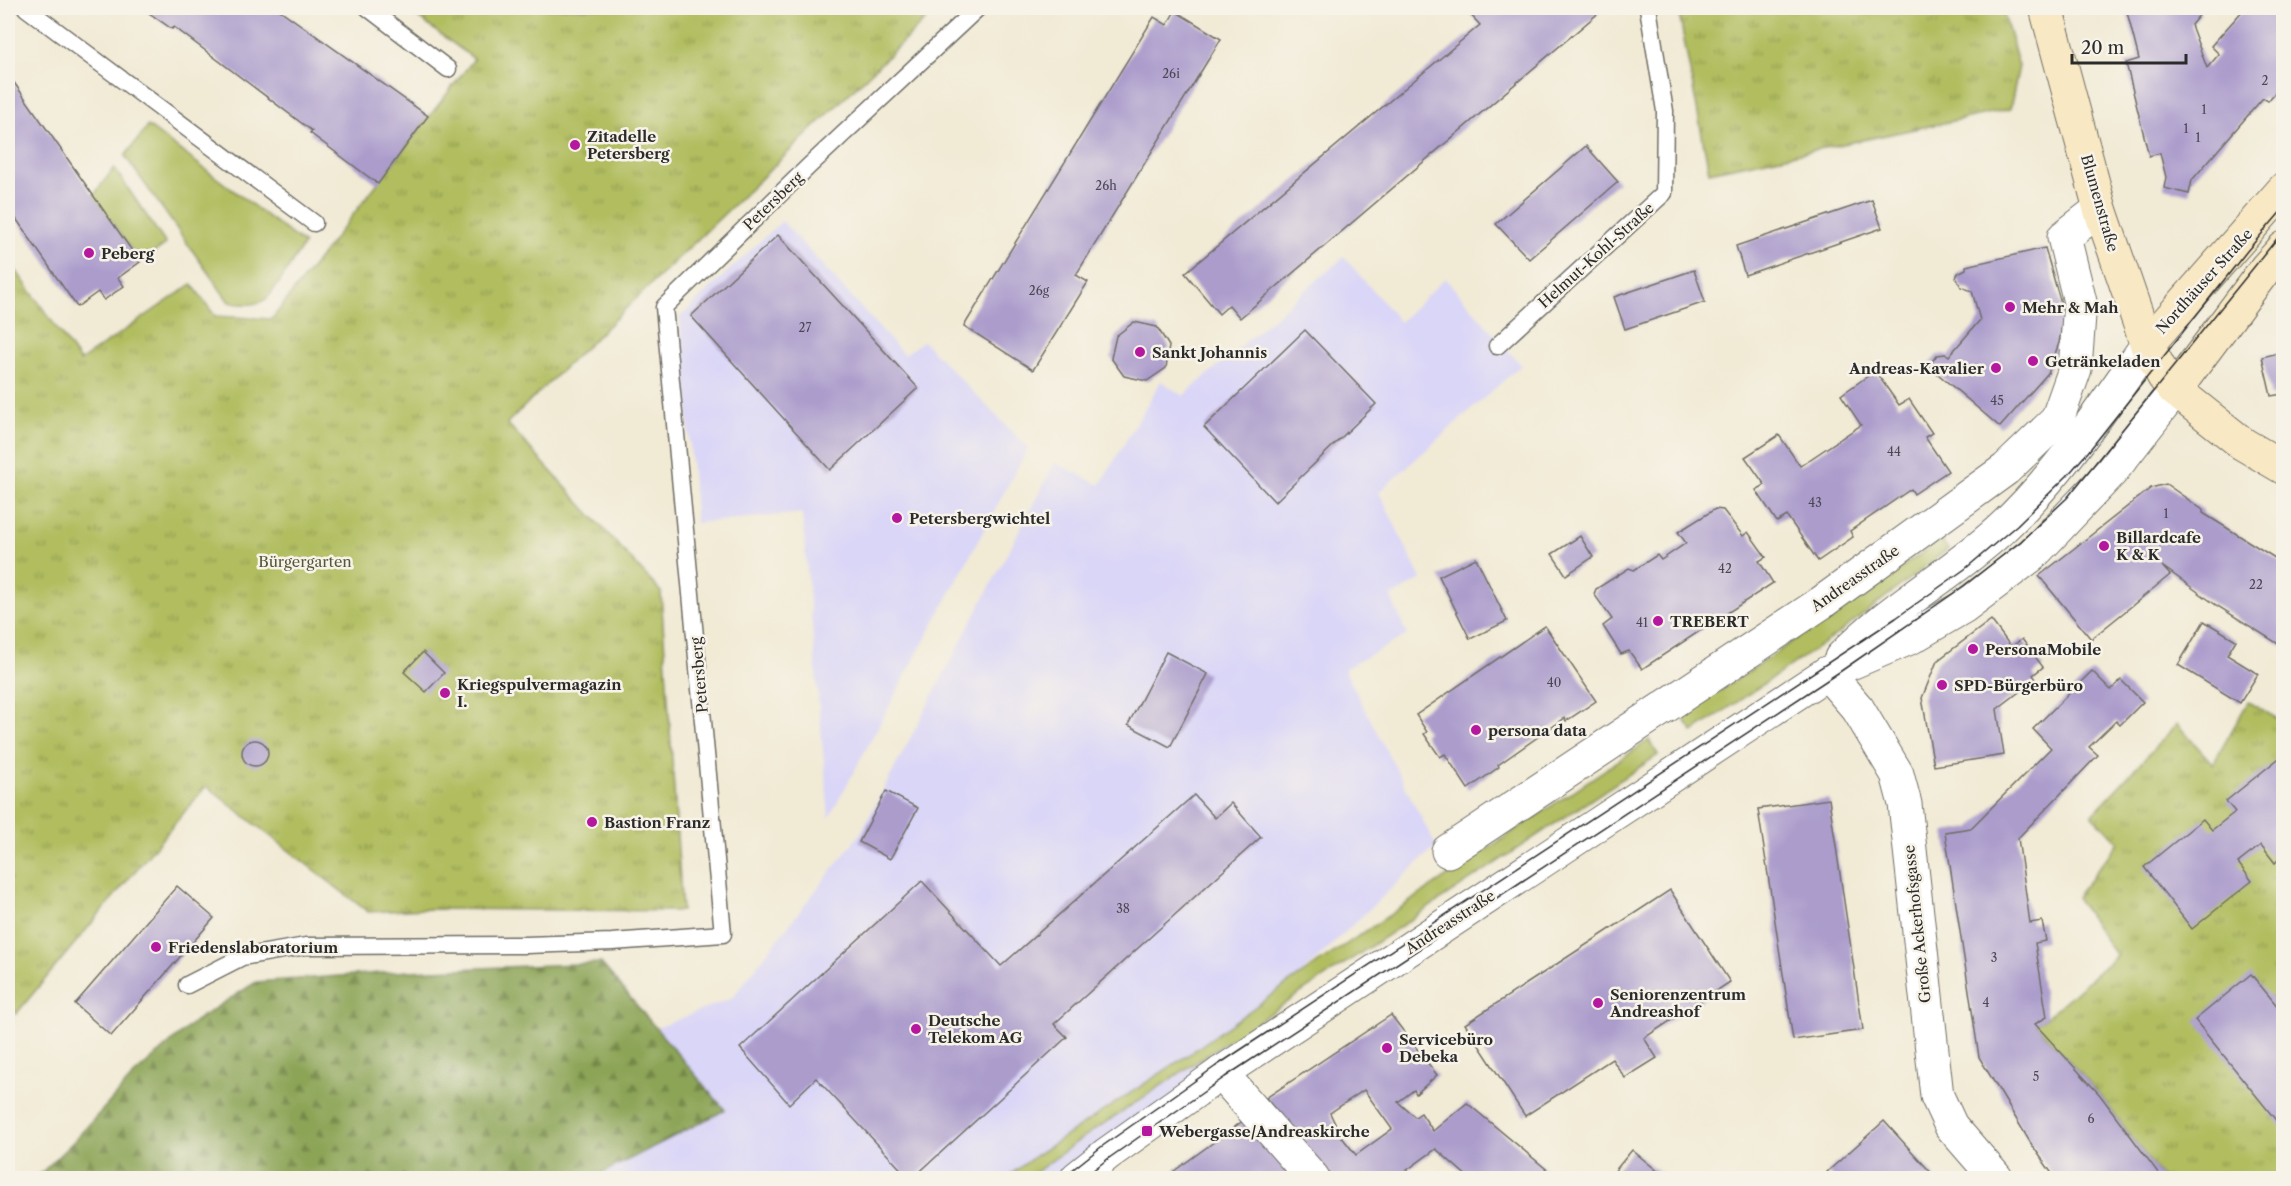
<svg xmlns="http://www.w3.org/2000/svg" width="2291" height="1186" viewBox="0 0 2291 1186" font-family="'Libre Caslon Text',serif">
	<defs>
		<pattern id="forest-firs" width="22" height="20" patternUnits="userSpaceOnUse" patternTransform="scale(1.5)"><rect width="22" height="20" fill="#8ca456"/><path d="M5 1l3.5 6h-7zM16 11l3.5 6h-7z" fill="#738647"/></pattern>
		<pattern id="park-tufts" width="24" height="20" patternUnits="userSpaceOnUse" patternTransform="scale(1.5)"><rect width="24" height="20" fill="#b1bd5f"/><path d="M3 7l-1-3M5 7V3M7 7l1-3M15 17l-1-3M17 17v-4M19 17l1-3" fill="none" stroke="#909a4f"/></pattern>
	</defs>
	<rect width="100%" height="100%" fill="#f7f3e8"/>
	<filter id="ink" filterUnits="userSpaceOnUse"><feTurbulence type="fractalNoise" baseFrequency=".0167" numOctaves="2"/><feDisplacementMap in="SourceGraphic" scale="12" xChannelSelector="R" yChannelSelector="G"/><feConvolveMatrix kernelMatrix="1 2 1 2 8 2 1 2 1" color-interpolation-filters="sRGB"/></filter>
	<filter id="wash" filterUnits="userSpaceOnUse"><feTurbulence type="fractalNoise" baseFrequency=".008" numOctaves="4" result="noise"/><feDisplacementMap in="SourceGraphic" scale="24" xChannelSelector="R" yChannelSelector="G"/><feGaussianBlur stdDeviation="1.35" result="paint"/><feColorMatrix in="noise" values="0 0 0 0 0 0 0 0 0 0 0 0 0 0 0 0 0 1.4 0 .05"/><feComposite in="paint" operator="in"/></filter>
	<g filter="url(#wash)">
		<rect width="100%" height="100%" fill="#f1ead5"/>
		<g fill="#dad6f7">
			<polygon points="782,221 904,355 923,341 1028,448 829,818 802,513 696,523 680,317"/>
			<polygon points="1344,257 1400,322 1445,278 1521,365 1379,492 1421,579 1391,597 1407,635 1344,669 1436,846 1116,1149 1080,1178 273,1178 499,1091 732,998 860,834 1055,463 1100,485 1161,381 1183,396"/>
		</g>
		<g fill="#b1bd5f" stroke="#6e7445" stroke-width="1.5">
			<path d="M148,126L304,244C296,256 275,291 266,299C256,306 239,305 229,302L125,156Z"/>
			<polygon points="114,168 166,244 140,262 93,196"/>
			<polygon points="1941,540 1948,549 1839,633 1693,732 1682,717"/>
			<polygon points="1649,740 1658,755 1081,1139 1028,1178 1006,1178 1035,1156 1188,1055 1277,991"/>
		</g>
		<polygon fill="url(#forest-firs)" stroke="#5c6840" stroke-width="1.5" points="601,963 725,1110 593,1178 36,1178 73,1142 136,1073 195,1021 256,982 409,971"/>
		<g fill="url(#park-tufts)" stroke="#6e7445" stroke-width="1.5">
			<polygon points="405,8 938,8 507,423 661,592 682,911 425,909 368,912 206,786 16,1014 8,1005 8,259 80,361 192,284 215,316 272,319 474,59"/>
			<polygon points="1678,8 2002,8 2019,66 2010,109 1709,172"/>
			<polygon points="2248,702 2283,722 2283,1178 2162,1178 2100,1095 2035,1024 2047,1017 2116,956 2076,897 2119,842 2092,815 2177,724 2213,764"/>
		</g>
		<g id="blocks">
			<g fill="#ab9ccc" fill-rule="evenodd">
				<polygon points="142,8 277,8 428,116 378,184 310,133 312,131 174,27 172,29"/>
				<polygon points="1475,8 1599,8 1602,10 1240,318 1229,305 1219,314 1185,273 1480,25 1469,13"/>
				<polygon points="2126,8 2194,8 2201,13 2191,25 2207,68 2219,54 2211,46 2245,8 2283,8 2283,74 2280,78 2283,83 2268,101 2263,98 2192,180 2189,194 2164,188 2166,177 2160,153 2149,156 2126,63 2139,59"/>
				<polygon points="1175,11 1221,39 1076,275 1088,282 1033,370 964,326 1154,17 1167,25"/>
				<polygon points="8,74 140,262 118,278 124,286 104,300 98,292 77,307 8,207"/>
				<polygon points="1586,146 1618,182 1529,259 1496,224"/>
				<polygon points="1872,200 1882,228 1745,275 1736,246"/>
				<polygon points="778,235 918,388 830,470 691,316"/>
				<polygon points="2045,248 2064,314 2059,343 2048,373 2000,427 1931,368 1930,364 1937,355 1946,354 1949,356 1980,320 1972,291 1961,287 1956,277 1958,273 1966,269 1966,266"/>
				<polygon points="1694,270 1705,302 1625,329 1614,297"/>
				<polygon points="1134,322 1157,327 1169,346 1166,368 1147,381 1124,376 1111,358 1116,336"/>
				<polygon points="1305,330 1376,404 1275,502 1204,427"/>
				<polygon points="2283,352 2283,394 2271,396 2262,357"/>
				<polygon points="1875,371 1899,405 1909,399 1932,433 1925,437 1948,471 1914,494 1911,489 1850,531 1853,537 1818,561 1787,516 1777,522 1756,490 1765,485 1745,457 1779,435 1800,466 1861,425 1841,395"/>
				<polygon points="2166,484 2203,510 2203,513 2283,563 2283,647 2216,605 2162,566 2170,575 2091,639 2039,576 2151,488"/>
				<polygon points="1715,509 1723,510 1743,536 1748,532 1766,557 1759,561 1773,583 1642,669 1629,651 1621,654 1603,626 1612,619 1594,594 1596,589 1629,568 1634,570 1657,555 1661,560 1686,543 1678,532"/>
				<polygon points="1580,536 1593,557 1566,575 1552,554"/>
				<polygon points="1476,558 1507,621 1470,639 1439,576"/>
				<polygon points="1991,620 2011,647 2022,639 2043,667 2033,675 2036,679 1997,709 2004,755 1934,766 1922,698 1937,661"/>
				<polygon points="2204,621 2236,640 2227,655 2258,674 2240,703 2178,665"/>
				<polygon points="1545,626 1596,701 1566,721 1565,718 1498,765 1499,767 1468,789 1445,754 1440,757 1424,734 1427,732 1416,715"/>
				<polygon points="423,652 444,673 426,692 404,672"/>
				<polygon points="1166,652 1208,674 1170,747 1128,725"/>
				<polygon points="2092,671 2111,690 2121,680 2143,702 2120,725 2116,721 2089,747 2098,755 2018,838 2030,923 2042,921 2046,941 2035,943 2047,1017 2035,1024 2100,1095 2162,1178 2055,1178 2030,1142 1979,1057 1945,832 1971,828 2051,748 2033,729"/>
				<circle cx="255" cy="753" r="13"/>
				<polygon points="2283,755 2283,855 2275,863 2261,845 2238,863 2252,881 2192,929 2144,867 2203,819 2212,830 2235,812 2226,801"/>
				<polygon points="886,791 918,808 890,859 859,842"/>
				<polygon points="1194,795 1215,818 1231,803 1261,837 1054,1024 1067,1037 913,1178 909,1178 816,1078 789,1104 740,1048 922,881 1001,966"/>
				<polygon points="1829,799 1863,1030 1793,1040 1758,809"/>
				<polygon points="177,886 214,918 111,1036 75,1004"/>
				<polygon points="1670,890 1730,982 1644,1038 1657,1058 1625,1078 1612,1059 1525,1116 1465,1024"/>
				<polygon points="2251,974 2283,1013 2283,1129 2195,1020"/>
				<path d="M1391,1015L1437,1075L1416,1094L1414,1090L1398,1102L1415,1117L1421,1113L1433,1131L1467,1103L1557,1178H1469L1436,1149L1399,1176L1402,1178H1330L1266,1098ZM1364,1090L1392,1129L1356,1155L1341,1136L1330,1113Z"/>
				<polygon points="1247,1118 1300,1178 1164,1178 1170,1174"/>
				<polygon points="1884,1121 1936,1178 1833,1178 1827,1172"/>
				<polygon points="1632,1150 1666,1178 1609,1178"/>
			</g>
		</g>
	</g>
	<g filter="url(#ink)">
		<use href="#blocks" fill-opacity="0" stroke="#706e66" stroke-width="1.5"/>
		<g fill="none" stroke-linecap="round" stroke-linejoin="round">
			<defs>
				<g id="service">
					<polyline points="26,8 314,223"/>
					<polyline points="368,8 448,69"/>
					<polyline points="1497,346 1664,193 1665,111 1648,8"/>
					<polyline points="187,985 242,957 306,946 526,945 612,942 723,934 664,307 809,166 978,8"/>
				</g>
				<g id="minor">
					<path d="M1841,658C1887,609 1950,576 2000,530C2058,476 2101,410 2147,345"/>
					<polyline points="1827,673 1858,709 1897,774 1905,804 1937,1096 1951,1126 1996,1178"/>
					<polyline points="1448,851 1821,603 2006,469 2057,420 2075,369 2080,302 2064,237 2100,209"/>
					<polyline points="1221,1073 1313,1178"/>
					<polyline points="1077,1178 1107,1154 1221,1073 1827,673 1912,637 1963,607 2032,555 2111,472 2175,390"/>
				</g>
				<g id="secondary">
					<polyline points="2046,8 2100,209 2147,345 2164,377 2175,390 2243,444 2284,468"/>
					<polyline points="2147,345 2284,189"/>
					<polyline points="2175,390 2266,268 2284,248"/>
				</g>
			</defs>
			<use href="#service" stroke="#706e66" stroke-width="19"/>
			<use href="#minor" stroke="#706e66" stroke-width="35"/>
			<use href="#secondary" stroke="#706e66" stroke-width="35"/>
			<use href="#service" stroke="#fff" stroke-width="16"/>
			<use href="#minor" stroke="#fff" stroke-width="33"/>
			<use href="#secondary" stroke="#f8e8c3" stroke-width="33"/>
			<g stroke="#2b2b2b" stroke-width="1.5">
				<polyline points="1062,1178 1101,1147 1216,1066 1896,618 1965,569 2017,525 2067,476 2088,452 2247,251 2284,208"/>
				<polyline points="1083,1178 1109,1158 1225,1077 1841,671 1964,586 2021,541 2067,498 2284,230"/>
			</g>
		</g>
	</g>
	<g fill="#b5179e" stroke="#f7f3e8" stroke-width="2">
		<circle cx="575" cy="145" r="6"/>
		<circle cx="89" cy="253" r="6"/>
		<circle cx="2010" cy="307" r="6"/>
		<circle cx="1140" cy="352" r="6"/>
		<circle cx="2033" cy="361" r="6"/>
		<circle cx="1996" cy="368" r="6"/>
		<circle cx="897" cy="518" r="6"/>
		<circle cx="2104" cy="546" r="6"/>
		<circle cx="1658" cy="621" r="6"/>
		<circle cx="1973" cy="649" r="6"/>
		<circle cx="1942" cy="685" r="6"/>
		<circle cx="445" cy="693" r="6"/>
		<circle cx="1476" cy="730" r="6"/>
		<circle cx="592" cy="822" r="6"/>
		<circle cx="156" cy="947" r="6"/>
		<circle cx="1598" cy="1003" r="6"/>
		<circle cx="916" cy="1029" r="6"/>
		<circle cx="1387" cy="1048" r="6"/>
		<rect x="1141" y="1125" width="12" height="12" rx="3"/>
	</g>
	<g text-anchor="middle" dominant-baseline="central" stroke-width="5" stroke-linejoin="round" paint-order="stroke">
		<g font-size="12" fill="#4b4753">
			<text x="1171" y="73">26i</text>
			<text x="2265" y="80">2</text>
			<text x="2204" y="109">1</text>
			<text x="2186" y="128">1</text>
			<text x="2198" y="137">1</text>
			<text x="1106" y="185">26h</text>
			<text x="1039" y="290">26g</text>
			<text x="805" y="327">27</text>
			<text x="1997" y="400">45</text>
			<text x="1894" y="451">44</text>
			<text x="1815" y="502">43</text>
			<text x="2166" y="513">1</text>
			<text x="1725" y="568">42</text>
			<text x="2256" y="584">22</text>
			<text x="1642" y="622">41</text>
			<text x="1554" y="682">40</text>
			<text x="1123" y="908">38</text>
			<text x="1994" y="957">3</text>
			<text x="1986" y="1002">4</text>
			<text x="2036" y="1076">5</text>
			<text x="2091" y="1118">6</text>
		</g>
		<g font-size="15" font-weight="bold" fill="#2b2b2b" stroke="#f7f3e8" text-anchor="start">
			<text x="587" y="136">Zitadelle<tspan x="587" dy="17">Petersberg</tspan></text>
			<text x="101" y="253">Peberg</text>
			<text x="2022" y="307">Mehr &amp; Mah</text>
			<text x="1152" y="352">Sankt Johannis</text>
			<text x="2045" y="361">Getränkeladen</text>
			<text x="1984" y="368" text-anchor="end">Andreas-Kavalier</text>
			<text x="909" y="518">Petersbergwichtel</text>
			<text x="2116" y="537">Billardcafe<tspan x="2116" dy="17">K &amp; K</tspan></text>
			<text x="1670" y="621">TREBERT</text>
			<text x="1985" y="649">PersonaMobile</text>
			<text x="457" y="684">Kriegspulvermagazin<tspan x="457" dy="17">I.</tspan></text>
			<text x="1954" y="685">SPD-Bürgerbüro</text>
			<text x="1488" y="730">persona data</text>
			<text x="604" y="822">Bastion Franz</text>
			<text x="168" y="947">Friedenslaboratorium</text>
			<text x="1610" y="994">Seniorenzentrum<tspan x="1610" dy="17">Andreashof</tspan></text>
			<text x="928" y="1020">Deutsche<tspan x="928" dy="17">Telekom AG</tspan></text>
			<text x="1399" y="1039">Servicebüro<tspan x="1399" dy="17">Debeka</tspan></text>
			<text x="1159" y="1131">Webergasse/Andreaskirche</text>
		</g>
		<g font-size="15" fill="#2b2b2b" stroke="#f7f3e8">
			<text transform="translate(773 201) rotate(-44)">Petersberg</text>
			<text transform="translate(2100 203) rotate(74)">Blumenstraße</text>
			<text transform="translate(1596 255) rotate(-42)">Helmut-Kohl-Straße</text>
			<text transform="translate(2204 281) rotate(-48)">Nordhäuser Straße</text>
			<text transform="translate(1855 578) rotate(-35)">Andreasstraße</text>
			<text transform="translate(699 675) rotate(-95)">Petersberg</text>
			<text transform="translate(1450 922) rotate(-33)">Andreasstraße</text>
			<text transform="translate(1917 924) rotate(-96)">Große Ackerhofsgasse</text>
		</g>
		<g font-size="15" fill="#53573b" stroke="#f7f3e8">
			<text x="305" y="561">Bürgergarten</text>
		</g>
	</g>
	<rect width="2291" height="1186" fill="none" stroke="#f7f3e8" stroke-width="30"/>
	<path d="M2072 54v9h114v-9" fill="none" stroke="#2b2b2b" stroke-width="3"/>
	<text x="2081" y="54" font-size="18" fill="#2b2b2b" stroke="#f7f3e8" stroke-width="4.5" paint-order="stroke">20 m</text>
</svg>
